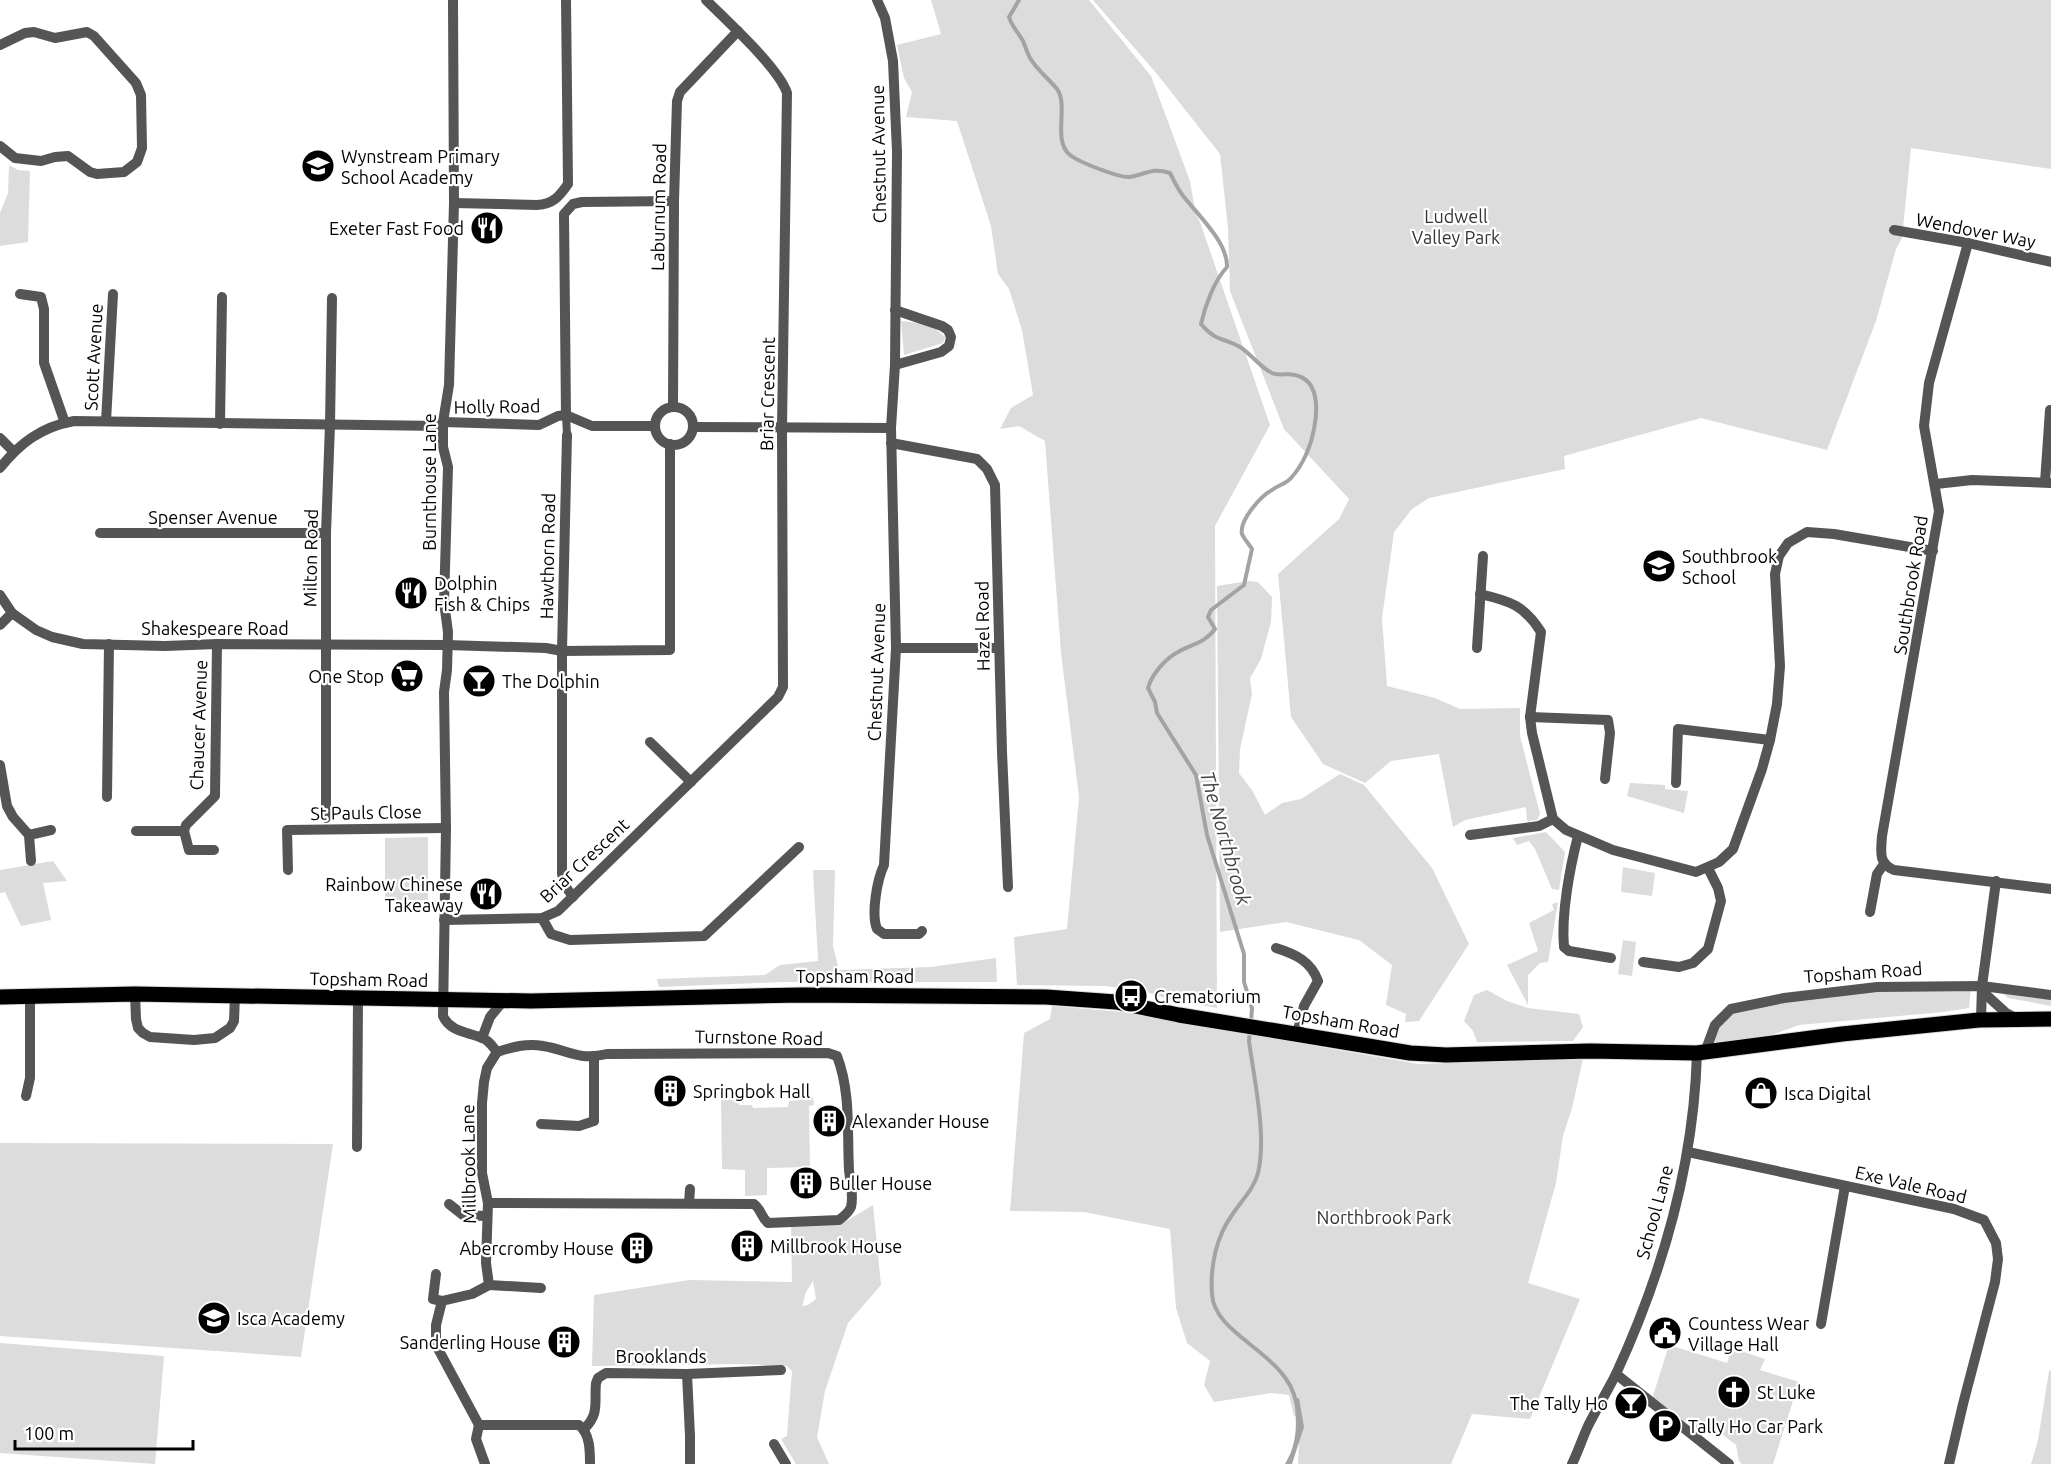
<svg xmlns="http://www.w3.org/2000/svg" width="2051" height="1464" viewBox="0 0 2051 1464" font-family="Ubuntu,sans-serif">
	<rect width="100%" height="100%" fill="#fff"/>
	<g fill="#dcdcdc" fill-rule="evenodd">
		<polygon points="931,0 1089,0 1151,76 1190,181 1196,215 1200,222 1270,425 1215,526 1217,1008 1165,998 1143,991 1105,986 1017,985 1014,937 1067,929 1079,797 1061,653 1045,441 1019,426 1000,429 1011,408 1033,395 1022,330 1009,289 998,274 991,226 957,121 906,117 912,92 904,78 897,45 941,34"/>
		<polygon points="1093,0 2051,0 2051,169 1911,148 1902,238 1896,249 1876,321 1827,450 1701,418 1564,456 1565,469 1429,498 1412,509 1394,532 1382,618 1387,686 1435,698 1460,709 1520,708 1520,736 1540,814 1537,820 1527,821 1526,807 1465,820 1453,827 1439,754 1391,761 1365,783 1323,764 1291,717 1278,574 1339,519 1349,499 1284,429 1230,291 1228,228 1220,154 1157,74"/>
		<polygon points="9,165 18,170 30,171 28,242 0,246 0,213 8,193"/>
		<path d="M901,321C916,322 934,325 945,337L943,343L904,355Z"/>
		<polygon points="1248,581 1258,582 1272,597 1271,622 1261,659 1250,678 1252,694 1240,749 1239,773 1252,790 1265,815 1282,803 1301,799 1340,774 1364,785 1432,868 1469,944 1419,1021 1405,1022 1406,1014 1386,1005 1392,965 1359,940 1286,922 1220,932 1217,586"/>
		<polygon points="1630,783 1665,785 1665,789 1688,791 1684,813 1627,796"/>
		<polygon points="1546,832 1565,852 1559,890 1552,889 1535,849 1529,841 1517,845 1513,838"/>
		<polygon points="428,837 428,900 385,901 385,838"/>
		<polygon points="53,861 67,881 43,883 51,920 21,926 5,892 0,893 0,870"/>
		<polygon points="1623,867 1655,873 1652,896 1621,892"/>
		<polygon points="813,870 835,870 833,946 839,970 931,967 996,958 997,982 785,982 659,987 657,979 765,975 780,965 818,961"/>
		<polygon points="1558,902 1548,962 1540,963 1528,975 1528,1005 1507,965 1538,951 1529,923 1554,910 1552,904"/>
		<polygon points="1623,940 1636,942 1632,976 1618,974"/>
		<polygon points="1971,987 1969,1008 1944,1012 1799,1025 1764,1038 1711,1044 1717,1029 1727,1015 1742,1010 1815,997 1885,989"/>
		<polygon points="1487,990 1507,1001 1528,1008 1579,1014 1583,1027 1573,1041 1477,1042 1473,1031 1464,1021 1474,995"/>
		<polygon points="2002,992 2051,999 2051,1006 2008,998"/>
		<polygon points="1052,1006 1122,1012 1418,1064 1583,1059 1572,1108 1563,1136 1556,1183 1528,1283 1580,1299 1530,1419 1472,1414 1451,1464 1298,1464 1300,1416 1294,1416 1289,1395 1272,1393 1214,1402 1204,1385 1210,1361 1187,1343 1176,1308 1170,1229 1084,1212 1010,1211 1024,1033 1050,1019"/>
		<polygon points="800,1097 813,1097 814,1105 809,1106 810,1167 767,1168 767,1195 745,1196 745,1170 722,1169 721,1099 739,1099 739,1105 752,1105 753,1108 788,1107 789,1101 800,1100"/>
		<polygon points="0,1143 333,1144 301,1357 0,1336"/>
		<path d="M873,1205L881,1285L848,1323L825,1391L817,1437L829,1464H796L781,1439L787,1436L792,1371L787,1366L738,1364L592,1366L594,1295L689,1280L792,1282L791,1225L843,1223ZM813,1281L816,1299L808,1305L802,1306L806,1292Z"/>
		<polygon points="0,1343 164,1356 155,1464 0,1453"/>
		<polygon points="1669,1345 1727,1363 1732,1348 1765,1359 1760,1370 1799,1382 1773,1464 1742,1464 1739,1461 1736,1445 1715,1429 1699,1431 1652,1399"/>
		<polygon points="2051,1370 2051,1464 2031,1464 2038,1440 2049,1371"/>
	</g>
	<path fill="#a3a3a3" d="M1299,1398L1304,1427L1292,1464H1285C1298,1443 1297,1422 1294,1399Z"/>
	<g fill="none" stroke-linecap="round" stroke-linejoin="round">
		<g stroke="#a3a3a3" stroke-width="4">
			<path d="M1019,0L1009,17C1012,27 1018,32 1023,41C1025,46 1027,52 1030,58C1037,70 1048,78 1057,89C1069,105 1052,141 1070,155C1079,162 1119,178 1130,177C1147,174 1152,167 1170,173C1174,181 1178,190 1184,197C1199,216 1228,243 1227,267C1214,281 1205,306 1201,324C1215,341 1224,338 1240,347C1250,353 1262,369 1272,373C1278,376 1288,373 1295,375C1319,380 1318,409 1314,429C1311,446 1303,465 1291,478C1286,484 1278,485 1272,490C1261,496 1239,520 1242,534C1244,539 1249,544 1252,549L1244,585L1211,610L1208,617L1215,629C1205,643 1192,644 1178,652C1165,659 1152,674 1148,688L1155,702L1157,713L1196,775L1207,835L1244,954V982L1252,1008L1251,1022"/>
			<path d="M1250,1030L1249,1041C1254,1079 1267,1136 1258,1173C1254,1189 1241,1201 1232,1215C1216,1237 1210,1267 1212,1294C1214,1336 1287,1353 1296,1402"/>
		</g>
		<defs>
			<polyline id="primary" points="0,997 135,994 531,1001 801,995 1046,997 1116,1002 1179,1015 1374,1047 1410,1053 1446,1055 1590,1051 1697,1053 1842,1034 1979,1020 2051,1019"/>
		</defs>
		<use href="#primary" stroke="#dbdbdb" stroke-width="17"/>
		<polyline stroke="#555" stroke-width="8" points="566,415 567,435"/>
		<g stroke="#555" stroke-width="10">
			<path d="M453,0L454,203L449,385L443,422V447L448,467L444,602L448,632L447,670L444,692L446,828L443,1016C450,1032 468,1032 482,1038C489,1040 493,1047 497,1052L487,1068L484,1082L482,1103V1173L488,1203L486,1263L489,1285"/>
			<path d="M877,0L885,18L893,61L897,152L895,365L891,428L896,648L884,865C877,880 871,914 877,929L884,934H919L922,931"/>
			<polyline points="0,45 25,33 34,32 55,38 87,32 94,36 136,83 141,95 142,148 137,162 124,172 97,174 90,172 68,156 55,157 41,161 15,158 0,146"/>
			<path d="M454,203L537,205C553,204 559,197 568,184L566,0"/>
			<polyline points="1894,230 1968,243 2051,262"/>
			<path d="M1968,243L1929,383L1924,426L1939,511L1882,836C1881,852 1878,863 1894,870L2051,889"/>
			<polyline points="20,294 41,297 44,309 44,363 65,423"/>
			<polyline points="895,365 941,352 949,346 951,337 948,330 942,326 895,310"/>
			<polyline points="673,407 674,201 677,101 680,92 738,31"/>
			<circle cx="674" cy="426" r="19"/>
			<polyline points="566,415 564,214 573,204 582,202 674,201"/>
			<polyline points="106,421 113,294"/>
			<polyline points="443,422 539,425 558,416 566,415 592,426 655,426"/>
			<polyline points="220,424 222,297"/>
			<polyline points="693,427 891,428"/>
			<polyline points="567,435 562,651 562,874 566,887 573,897"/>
			<polyline points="0,438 13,451"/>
			<polyline points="891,443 977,459 987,469 995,485 1002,752 1008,887"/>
			<path d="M0,468C20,443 41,427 74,421L443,426"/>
			<polyline points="2045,482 2050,410"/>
			<polyline points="1936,484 1972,480 2051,483"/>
			<polyline points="100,533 326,533"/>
			<path d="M1480,594C1510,601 1524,605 1541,632L1530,717L1532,733L1553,819L1566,830L1613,850L1696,872L1719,862L1733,849L1762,769L1770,740L1777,704L1780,666L1775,574L1779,556L1788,543L1807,532L1834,534L1933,551"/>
			<polyline points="0,595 12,613 36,630 52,637 83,644 165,646 217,644 447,645 546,648 562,651 670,650 670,444"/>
			<polyline points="0,625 12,613"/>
			<polyline points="896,648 998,648"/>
			<polyline points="1477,648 1483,556"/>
			<polyline points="1530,717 1608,720 1610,733 1605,779"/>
			<polyline points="650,742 691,782"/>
			<polyline points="0,765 7,806 13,817 29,835 31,861"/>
			<polyline points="1676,783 1678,729 1770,740"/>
			<polyline points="107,797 109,644"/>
			<polyline points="326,818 326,533 330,425 332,298"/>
			<polyline points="136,831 184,831"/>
			<polyline points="29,835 51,830"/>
			<polyline points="1470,835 1539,826 1553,819"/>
			<path d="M1578,836C1570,867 1561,914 1564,947L1569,951L1611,958"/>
			<polyline points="214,850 189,850 184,831 186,825 215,796 217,644"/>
			<polyline points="288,870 287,830 446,828"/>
			<polyline points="1870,912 1877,874 1884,864"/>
			<polyline points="542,918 551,934 570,940 704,936 799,847"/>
			<path d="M444,920L542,918L558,911L778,697L783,687L782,427L787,93C779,68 727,21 706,0"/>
			<path d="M1276,948C1295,954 1311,961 1318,981L1304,1006L1297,1034"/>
			<polyline points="1643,962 1679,967 1693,963 1708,949 1721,901 1718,888 1708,868"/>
			<polyline points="1982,991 2006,1013 2017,1019"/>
			<polyline points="135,994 136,1019 138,1028 143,1033 150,1037 194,1040 215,1038 230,1028 234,1021 235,995"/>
			<polyline points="1981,1019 1982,986 1996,881"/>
			<polyline points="482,1038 490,1017 504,1000"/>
			<polyline points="1705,1052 1715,1025 1731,1009 1784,998 1877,987 1982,986 2051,995"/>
			<polyline points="26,1096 30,1078 30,997"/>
			<polyline points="541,1124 579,1126 594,1121 594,1057"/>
			<polyline points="357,1147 358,999"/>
			<polyline points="1688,1152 1954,1209 1984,1220 1996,1243 1998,1259 1995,1282 1963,1404 1949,1464"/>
			<path d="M488,1203L754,1204C761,1209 761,1217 768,1223L839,1220C843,1217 849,1212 851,1207C854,1197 850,1180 849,1170C847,1131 851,1093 837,1056L828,1053L607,1054C577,1061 569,1050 543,1046C527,1043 512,1047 497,1052"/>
			<polyline points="689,1203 690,1189"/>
			<polyline points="449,1204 463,1215 486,1216"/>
			<polyline points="436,1274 433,1299 442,1301"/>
			<path d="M489,1285L472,1294L442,1301L436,1325V1345L479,1425H579C590,1434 590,1450 590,1464"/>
			<polyline points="489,1285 541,1288"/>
			<polyline points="1821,1324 1845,1186"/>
			<polyline points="687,1374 690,1436 690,1464"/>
			<polyline points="1616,1374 1729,1464"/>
			<polyline points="479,1425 476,1439 485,1464"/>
			<path d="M584,1429C600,1414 594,1402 596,1383L598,1378L606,1373L687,1374L781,1370"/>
			<polyline points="774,1444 786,1464"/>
			<path d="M1572,1464C1578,1452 1582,1439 1588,1426C1597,1408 1607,1392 1616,1374C1662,1274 1694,1163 1697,1053"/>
		</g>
		<use href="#primary" stroke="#000" stroke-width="15"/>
	</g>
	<defs>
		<symbol id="school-disc" viewBox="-11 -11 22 22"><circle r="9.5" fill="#000" stroke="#fff"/><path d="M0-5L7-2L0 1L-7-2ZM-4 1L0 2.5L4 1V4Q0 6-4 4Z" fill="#fff"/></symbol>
		<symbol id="restaurant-disc" viewBox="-11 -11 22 22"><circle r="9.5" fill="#000" stroke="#fff"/><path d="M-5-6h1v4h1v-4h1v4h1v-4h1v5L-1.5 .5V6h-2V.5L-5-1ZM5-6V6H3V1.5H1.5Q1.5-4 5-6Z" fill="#fff"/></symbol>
		<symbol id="supermarket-disc" viewBox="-11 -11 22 22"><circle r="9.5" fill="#000" stroke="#fff"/><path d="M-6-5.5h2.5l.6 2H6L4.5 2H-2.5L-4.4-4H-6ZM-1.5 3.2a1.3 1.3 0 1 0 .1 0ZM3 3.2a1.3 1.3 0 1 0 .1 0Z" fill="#fff"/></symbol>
		<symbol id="bar-disc" viewBox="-11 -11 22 22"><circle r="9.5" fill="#000" stroke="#fff"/><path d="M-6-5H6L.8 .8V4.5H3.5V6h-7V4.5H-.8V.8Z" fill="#fff"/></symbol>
		<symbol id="bus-disc" viewBox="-11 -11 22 22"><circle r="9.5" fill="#000" stroke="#fff"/><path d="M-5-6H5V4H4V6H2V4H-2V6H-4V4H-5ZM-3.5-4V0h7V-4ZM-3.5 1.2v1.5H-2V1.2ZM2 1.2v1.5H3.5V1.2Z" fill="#fff"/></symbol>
		<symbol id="building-disc" viewBox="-11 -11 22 22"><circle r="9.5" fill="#000" stroke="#fff"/><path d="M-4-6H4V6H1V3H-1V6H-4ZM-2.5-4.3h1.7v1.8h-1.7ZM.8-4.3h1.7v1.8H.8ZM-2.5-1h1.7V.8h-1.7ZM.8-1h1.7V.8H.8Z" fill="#fff"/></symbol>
		<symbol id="shop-disc" viewBox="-11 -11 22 22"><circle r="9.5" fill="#000" stroke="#fff"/><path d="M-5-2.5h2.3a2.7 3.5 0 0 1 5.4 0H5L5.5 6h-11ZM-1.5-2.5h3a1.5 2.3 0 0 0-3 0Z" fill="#fff"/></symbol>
		<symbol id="civic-disc" viewBox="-11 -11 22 22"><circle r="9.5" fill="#000" stroke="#fff"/><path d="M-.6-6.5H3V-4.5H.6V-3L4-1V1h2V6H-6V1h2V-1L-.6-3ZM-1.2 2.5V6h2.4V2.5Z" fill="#fff"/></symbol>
		<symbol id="church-disc" viewBox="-11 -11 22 22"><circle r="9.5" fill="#000" stroke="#fff"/><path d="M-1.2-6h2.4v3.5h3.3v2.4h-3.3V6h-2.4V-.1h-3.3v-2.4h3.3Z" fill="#fff"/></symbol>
		<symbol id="parking-disc" viewBox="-11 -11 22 22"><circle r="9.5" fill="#000" stroke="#fff"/><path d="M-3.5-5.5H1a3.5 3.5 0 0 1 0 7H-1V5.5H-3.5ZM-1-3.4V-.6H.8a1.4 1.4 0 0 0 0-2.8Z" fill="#fff"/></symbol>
	</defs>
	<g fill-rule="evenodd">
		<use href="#school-disc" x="299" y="147" width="38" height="38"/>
		<use href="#restaurant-disc" x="468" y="209" width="38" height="38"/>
		<use href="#school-disc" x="1640" y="547" width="38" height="38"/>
		<use href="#restaurant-disc" x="392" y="574" width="38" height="38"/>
		<use href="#supermarket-disc" x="388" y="657" width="38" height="38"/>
		<use href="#bar-disc" x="460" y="662" width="38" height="38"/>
		<use href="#restaurant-disc" x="467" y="875" width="38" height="38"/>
		<use href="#bus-disc" x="1112" y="977" width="38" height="38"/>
		<use href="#building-disc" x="651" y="1072" width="38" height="38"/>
		<use href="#shop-disc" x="1742" y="1074" width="38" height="38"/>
		<use href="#building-disc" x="810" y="1102" width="38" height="38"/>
		<use href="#building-disc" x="787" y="1164" width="38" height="38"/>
		<use href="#building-disc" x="728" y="1227" width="38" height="38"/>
		<use href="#building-disc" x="618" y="1229" width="38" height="38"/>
		<use href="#school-disc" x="195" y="1299" width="38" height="38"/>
		<use href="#civic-disc" x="1646" y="1314" width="38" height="38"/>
		<use href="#building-disc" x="545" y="1323" width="38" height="38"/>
		<use href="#church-disc" x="1715" y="1373" width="38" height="38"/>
		<use href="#bar-disc" x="1612" y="1384" width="38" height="38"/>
		<use href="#parking-disc" x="1646" y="1407" width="38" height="38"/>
	</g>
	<g text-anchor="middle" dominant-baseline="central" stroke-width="4.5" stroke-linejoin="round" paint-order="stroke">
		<g font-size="18" fill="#000" stroke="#fff">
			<text transform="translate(878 154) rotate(-91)">Chestnut Avenue</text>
			<text transform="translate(658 207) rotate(-89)">Laburnum Road</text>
			<text transform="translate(1976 230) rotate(11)">Wendover Way</text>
			<text transform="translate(93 357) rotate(-87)">Scott Avenue</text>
			<text transform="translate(767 394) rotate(-89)">Briar Crescent</text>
			<text transform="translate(497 406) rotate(-1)">Holly Road</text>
			<text transform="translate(429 482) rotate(-90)">Burnthouse Lane</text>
			<text x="213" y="517">Spenser Avenue</text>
			<text transform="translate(547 556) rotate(-89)">Hawthorn Road</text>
			<text transform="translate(310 558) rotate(-89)">Milton Road</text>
			<text transform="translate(1910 585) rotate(-81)">Southbrook Road</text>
			<text transform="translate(982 626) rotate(-91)">Hazel Road</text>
			<text x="215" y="628">Shakespeare Road</text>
			<text transform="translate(876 672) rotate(-88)">Chestnut Avenue</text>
			<text transform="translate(198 725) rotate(-88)">Chaucer Avenue</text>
			<text transform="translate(366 812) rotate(-1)">St Pauls Close</text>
			<text transform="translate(584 860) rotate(-43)">Briar Crescent</text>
			<text transform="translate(1863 972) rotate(-4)">Topsham Road</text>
			<text x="855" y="976">Topsham Road</text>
			<text transform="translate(369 979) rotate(1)">Topsham Road</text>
			<text transform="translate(1341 1021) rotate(10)">Topsham Road</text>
			<text transform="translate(759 1037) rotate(1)">Turnstone Road</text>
			<text transform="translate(468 1164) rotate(-91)">Millbrook Lane</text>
			<text transform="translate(1911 1184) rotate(13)">Exe Vale Road</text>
			<text transform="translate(1654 1212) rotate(-75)">School Lane</text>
			<text x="661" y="1356">Brooklands</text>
		</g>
		<g font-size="18" fill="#000" stroke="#fff" text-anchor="start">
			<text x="341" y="156">Wynstream Primary<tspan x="341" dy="21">School Academy</tspan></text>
			<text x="464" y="228" text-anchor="end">Exeter Fast Food</text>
			<text x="1682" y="556">Southbrook<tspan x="1682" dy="21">School</tspan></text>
			<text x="434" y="583">Dolphin<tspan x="434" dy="21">Fish &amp; Chips</tspan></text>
			<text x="384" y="676" text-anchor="end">One Stop</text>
			<text x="502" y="681">The Dolphin</text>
			<text x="463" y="884" text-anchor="end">Rainbow Chinese<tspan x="463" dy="21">Takeaway</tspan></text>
			<text x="1154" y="996">Crematorium</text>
			<text x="693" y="1091">Springbok Hall</text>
			<text x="1784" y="1093">Isca Digital</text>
			<text x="852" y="1121">Alexander House</text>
			<text x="829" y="1183">Buller House</text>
			<text x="770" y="1246">Millbrook House</text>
			<text x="614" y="1248" text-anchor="end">Abercromby House</text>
			<text x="237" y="1318">Isca Academy</text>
			<text x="1688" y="1323">Countess Wear<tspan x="1688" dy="21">Village Hall</tspan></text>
			<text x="541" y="1342" text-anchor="end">Sanderling House</text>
			<text x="1757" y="1392">St Luke</text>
			<text x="1608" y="1403" text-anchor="end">The Tally Ho</text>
			<text x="1688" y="1426">Tally Ho Car Park</text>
		</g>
		<g font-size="18" fill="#333" stroke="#fff">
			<text x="1456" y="216">Ludwell<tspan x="1456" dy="21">Valley Park</tspan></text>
			<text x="1384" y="1217">Northbrook Park</text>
		</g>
		<g font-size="20" font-style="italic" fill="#444" stroke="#fff">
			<text transform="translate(1226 838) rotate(74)">The Northbrook</text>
		</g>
	</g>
	<path d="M15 1440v9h178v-9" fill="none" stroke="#000000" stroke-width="3"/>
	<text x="24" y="1440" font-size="18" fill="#000000" stroke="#ffffff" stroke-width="4.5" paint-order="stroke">100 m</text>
</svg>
